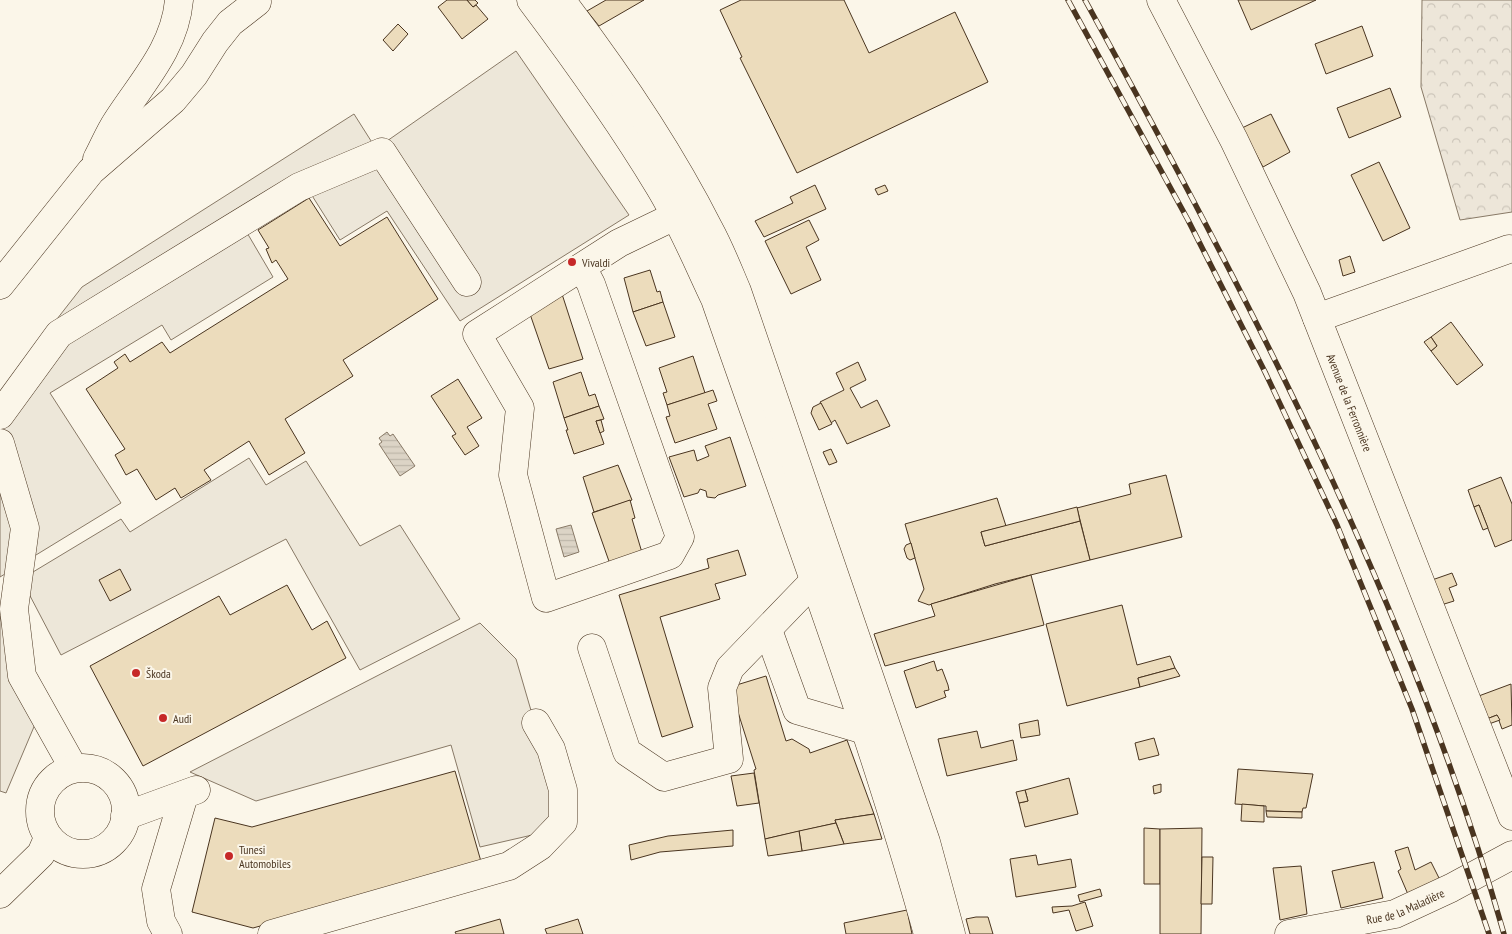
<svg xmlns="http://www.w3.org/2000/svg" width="1512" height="934" viewBox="0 0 1512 934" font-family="'PT Sans Narrow',sans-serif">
	<defs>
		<pattern id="forest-crowns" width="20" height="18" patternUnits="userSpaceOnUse" patternTransform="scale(1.25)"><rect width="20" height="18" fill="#ede6d9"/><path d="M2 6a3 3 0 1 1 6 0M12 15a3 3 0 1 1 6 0" fill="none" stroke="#cdc6ba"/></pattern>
		<pattern id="water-rules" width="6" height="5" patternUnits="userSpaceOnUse" patternTransform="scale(1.25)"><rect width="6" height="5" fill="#dcd4c6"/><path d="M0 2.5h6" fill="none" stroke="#beb7aa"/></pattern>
	</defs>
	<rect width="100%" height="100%" fill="#fbf6e9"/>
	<polygon fill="url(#forest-crowns)" stroke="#887966" points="1422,0 1512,0 1512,212 1460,220 1421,87"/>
	<g fill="#ede7d9" stroke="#887966">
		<polygon points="516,51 629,215 460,321 387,211 340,240 311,194"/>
		<polygon points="354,114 373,144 246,231 273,277 171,340 162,325 50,393 121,503 0,577 0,392 82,287"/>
		<polygon points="249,458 266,485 306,461 360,546 400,525 460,619 360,670 286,539 61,655 28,592 28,575 121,519 130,532"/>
		<polygon points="0,616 22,704 36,722 6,793 0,791"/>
		<polygon points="480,623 516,659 558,803 541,833 480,847 451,745 256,801 190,772"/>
	</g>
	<g fill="url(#water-rules)" stroke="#887966">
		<polygon points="387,432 390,436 393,434 415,466 400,476 379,444 382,442 379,438"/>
		<polygon points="571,525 579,552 564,557 556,529"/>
	</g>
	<g fill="#ecdcbc" stroke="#4a3520">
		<polygon points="447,0 467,0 473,7 476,5 488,19 462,39 438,7"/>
		<polygon points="467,0 475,0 478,3 473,7"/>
		<polygon points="606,0 644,0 599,26 587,11"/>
		<polygon points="741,0 844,0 869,53 955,12 988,82 797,173 740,58 742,57 720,10"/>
		<polygon points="1238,0 1316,0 1251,30"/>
		<polygon points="398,24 408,34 393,51 383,40"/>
		<polygon points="1362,26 1373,56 1326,74 1315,44"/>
		<polygon points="1390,88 1401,117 1349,138 1337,108"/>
		<polygon points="1271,114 1290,152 1263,167 1242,128"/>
		<polygon points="1379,162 1410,228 1383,241 1351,175"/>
		<polygon points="815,185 826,209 764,237 755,221 793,203 790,197"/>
		<polygon points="885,185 888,191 878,195 875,189"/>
		<polygon points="309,198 340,246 387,217 438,299 343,360 353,376 285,419 305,453 269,475 249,441 204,470 211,480 181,498 175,488 156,500 137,469 126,475 115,455 125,449 86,389 118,368 114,362 125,354 130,362 162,342 170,353 288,279 276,260 272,263 266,249 269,248 258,230"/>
		<polygon points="809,220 819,240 806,247 821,280 791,294 765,241"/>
		<polygon points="1350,256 1355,272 1343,276 1339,260"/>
		<polygon points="650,270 657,292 660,291 663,302 633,312 624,278"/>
		<polygon points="562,294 583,359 549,369 530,314"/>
		<polygon points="663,302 675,337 646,346 633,312"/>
		<polygon points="1451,322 1483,365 1457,385 1431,351 1437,346 1431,337"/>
		<polygon points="1431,337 1437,346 1431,351 1424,342"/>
		<polygon points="693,356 705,393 667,405 663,393 667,392 659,368"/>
		<polygon points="858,362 866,380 850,388 861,408 877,400 890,426 847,444 835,420 831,423 820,402 844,390 836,373"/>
		<polygon points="581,372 589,396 595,394 599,406 564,418 553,382"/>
		<polygon points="458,379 482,418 467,427 479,446 465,455 452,436 456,434 431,396"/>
		<polygon points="713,390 717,401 708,404 717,429 675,443 666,417 670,416 667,405"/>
		<polygon points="821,403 832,424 819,430 811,413 813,407"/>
		<polygon points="599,406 604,419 596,421 604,444 574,454 566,430 568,430 564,418"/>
		<polygon points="601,420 604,431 600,433 596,421"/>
		<polygon points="730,437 746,486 718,495 715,498 707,497 706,491 700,489 698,493 684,497 669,457 694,450 697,461 709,456 705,446"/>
		<polygon points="831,449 837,462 829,465 823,452"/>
		<polygon points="618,465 632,500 594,512 583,477"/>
		<polygon points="1166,475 1182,537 1090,560 1077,508 1131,494 1129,484"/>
		<polygon points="1501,477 1512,504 1512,540 1495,547 1479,505 1474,507 1468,490"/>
		<polygon points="997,498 1006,526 981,532 985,546 1080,521 1090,560 995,584 929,605 918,601 924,589 905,524"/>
		<polygon points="630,500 635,518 632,519 643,556 611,567 592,513"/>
		<polygon points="1479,505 1488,528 1483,530 1474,507"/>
		<polygon points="1077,507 1080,521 985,546 981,532"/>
		<polygon points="911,543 915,558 910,560 907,558 904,549 906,545"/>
		<polygon points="738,550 746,575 715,584 720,599 660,617 693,727 662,737 619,595 709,568 707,559"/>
		<polygon points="120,569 131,590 110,601 99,580"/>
		<polygon points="1452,573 1457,585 1449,588 1454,601 1441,605 1432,580"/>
		<polygon points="1031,575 1044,625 885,666 874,634 935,616 931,604"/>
		<polygon points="287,585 312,630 327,621 346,658 143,766 90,666 219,596 230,615"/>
		<polygon points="1122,605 1137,665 1170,656 1175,668 1138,678 1140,687 1067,706 1046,624"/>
		<polygon points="934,661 937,671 942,669 948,685 949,690 944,691 946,697 916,708 904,671"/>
		<polygon points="1175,668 1180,676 1140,687 1138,678"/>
		<polygon points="766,676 786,741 792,739 809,749 810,753 847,740 874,814 835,820 836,823 765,839 754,770 756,769 730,687"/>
		<polygon points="1511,684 1512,725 1502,729 1497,715 1484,720 1476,697"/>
		<polygon points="1497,715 1500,720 1486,725 1484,720"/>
		<polygon points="1038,720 1040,735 1021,738 1019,724"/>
		<polygon points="977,731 981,748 1013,740 1017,760 947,776 938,739"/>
		<polygon points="1154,738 1159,755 1139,760 1135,743"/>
		<polygon points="1238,769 1313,774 1306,808 1303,808 1302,812 1266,811 1266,806 1235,804"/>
		<polygon points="455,771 482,865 253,928 192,912 215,818 252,827"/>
		<polygon points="754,773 759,803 737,806 731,776"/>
		<polygon points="1069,778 1078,814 1025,827 1019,803 1028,801 1025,790"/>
		<polygon points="1161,784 1161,792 1154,794 1153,786"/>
		<polygon points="1025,790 1028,801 1019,803 1016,792"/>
		<polygon points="1242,804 1264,806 1264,822 1241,821"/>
		<polygon points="1266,811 1302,812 1302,818 1267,817"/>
		<polygon points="874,814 882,839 844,844 835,820"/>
		<polygon points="836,823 844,844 802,851 799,831"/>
		<polygon points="1144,828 1160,829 1160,884 1144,884"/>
		<polygon points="1202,828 1201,934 1160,934 1160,829"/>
		<polygon points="733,830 733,846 660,852 631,860 629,845 668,836"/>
		<polygon points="799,831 802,851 768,856 765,839"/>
		<polygon points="1408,847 1415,870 1431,862 1441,882 1410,899 1398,871 1401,869 1395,851"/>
		<polygon points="1036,855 1038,865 1071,859 1076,887 1016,897 1010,859"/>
		<polygon points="1202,857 1213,857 1212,904 1201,904"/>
		<polygon points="1374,862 1383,898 1341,908 1332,871"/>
		<polygon points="1301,866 1307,914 1280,920 1273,868"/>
		<polygon points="1100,889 1102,896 1080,902 1078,895"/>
		<polygon points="1085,902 1093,926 1076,931 1069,910 1053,913 1052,907 1072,906"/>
		<polygon points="907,910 912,934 846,934 844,923"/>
		<polygon points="976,917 988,917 993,934 970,934 966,919"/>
		<polygon points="500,919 504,934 456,934 455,932"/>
		<polygon points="578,919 583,934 547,934 545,929"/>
	</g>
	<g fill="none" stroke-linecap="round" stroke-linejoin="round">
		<defs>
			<g id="minor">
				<path id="s1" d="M1161,0L1234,140L1307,293L1512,816"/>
				<polyline points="582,267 591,284 680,537 670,555 546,598 513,475 520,408 477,334 619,243 675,216"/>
				<polyline points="1317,318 1509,249"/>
				<polyline points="0,415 59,334 299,187 382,152 467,282"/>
				<polyline points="0,443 25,528 14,609 22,676 73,767"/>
				<polyline points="768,630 797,710 865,730"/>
				<polyline points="592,648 627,752 664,777 729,759 722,688 730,668 813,582 833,573"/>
				<circle cx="83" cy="811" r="43"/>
				<polyline points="125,816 196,790"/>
				<polyline points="0,894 41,854 48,838"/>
				<polyline points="168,934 161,921 156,889 184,795"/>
				<polyline points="272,934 509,866 540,846 563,822 563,790 551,749 536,723"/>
				<path id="s2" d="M1289,934L1395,914L1451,888L1512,855"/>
			</g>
			<g id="major">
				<path d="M531,0C576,60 620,121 659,186C681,222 697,261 715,299C788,510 868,719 928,934"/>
				<path d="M561,0C616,72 668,148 709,229C720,249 728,270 737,291L926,842L951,934"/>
				<path d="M97,159C104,146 109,133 117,121C142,82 175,48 179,0"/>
				<polyline points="0,285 91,171 173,100 194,75 215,42 230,23 257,2"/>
			</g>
		</defs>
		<use href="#minor" stroke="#4a3520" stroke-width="29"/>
		<use href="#major" stroke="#4a3520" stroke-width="29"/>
		<use href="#minor" stroke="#fbf6e9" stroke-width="28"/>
		<use href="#major" stroke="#fbf6e9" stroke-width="28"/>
		<defs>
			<g id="rail">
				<polyline points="1068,0 1188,220 1265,372 1337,525 1412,709 1489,934"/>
				<path d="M1085,0C1249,299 1410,604 1504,934"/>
			</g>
		</defs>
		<use href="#rail" stroke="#4a3520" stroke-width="5.5"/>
		<use href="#rail" stroke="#fbf6e9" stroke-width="4" stroke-dasharray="11" stroke-linecap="butt"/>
	</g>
	<g fill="#c62828" stroke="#fbf6e9" stroke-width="2">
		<circle cx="572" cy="262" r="5"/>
		<circle cx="136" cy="673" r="5"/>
		<circle cx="163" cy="718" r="5"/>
		<circle cx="229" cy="856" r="5"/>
	</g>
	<g text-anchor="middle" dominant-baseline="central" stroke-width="4" stroke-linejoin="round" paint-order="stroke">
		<g font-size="12" fill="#4a3520" stroke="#fbf6e9" text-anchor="start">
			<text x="582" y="262">Vivaldi</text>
			<text x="146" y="673">Škoda</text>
			<text x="173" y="718">Audi</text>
			<text x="239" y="849">Tunesi<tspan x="239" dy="14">Automobiles</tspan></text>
		</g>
		<g font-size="12" fill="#4a3520" stroke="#fbf6e9">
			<text stroke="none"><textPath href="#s1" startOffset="445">Avenue de la Ferronnière</textPath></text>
			<text stroke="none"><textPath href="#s2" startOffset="120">Rue de la Maladière</textPath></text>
		</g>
	</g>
</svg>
